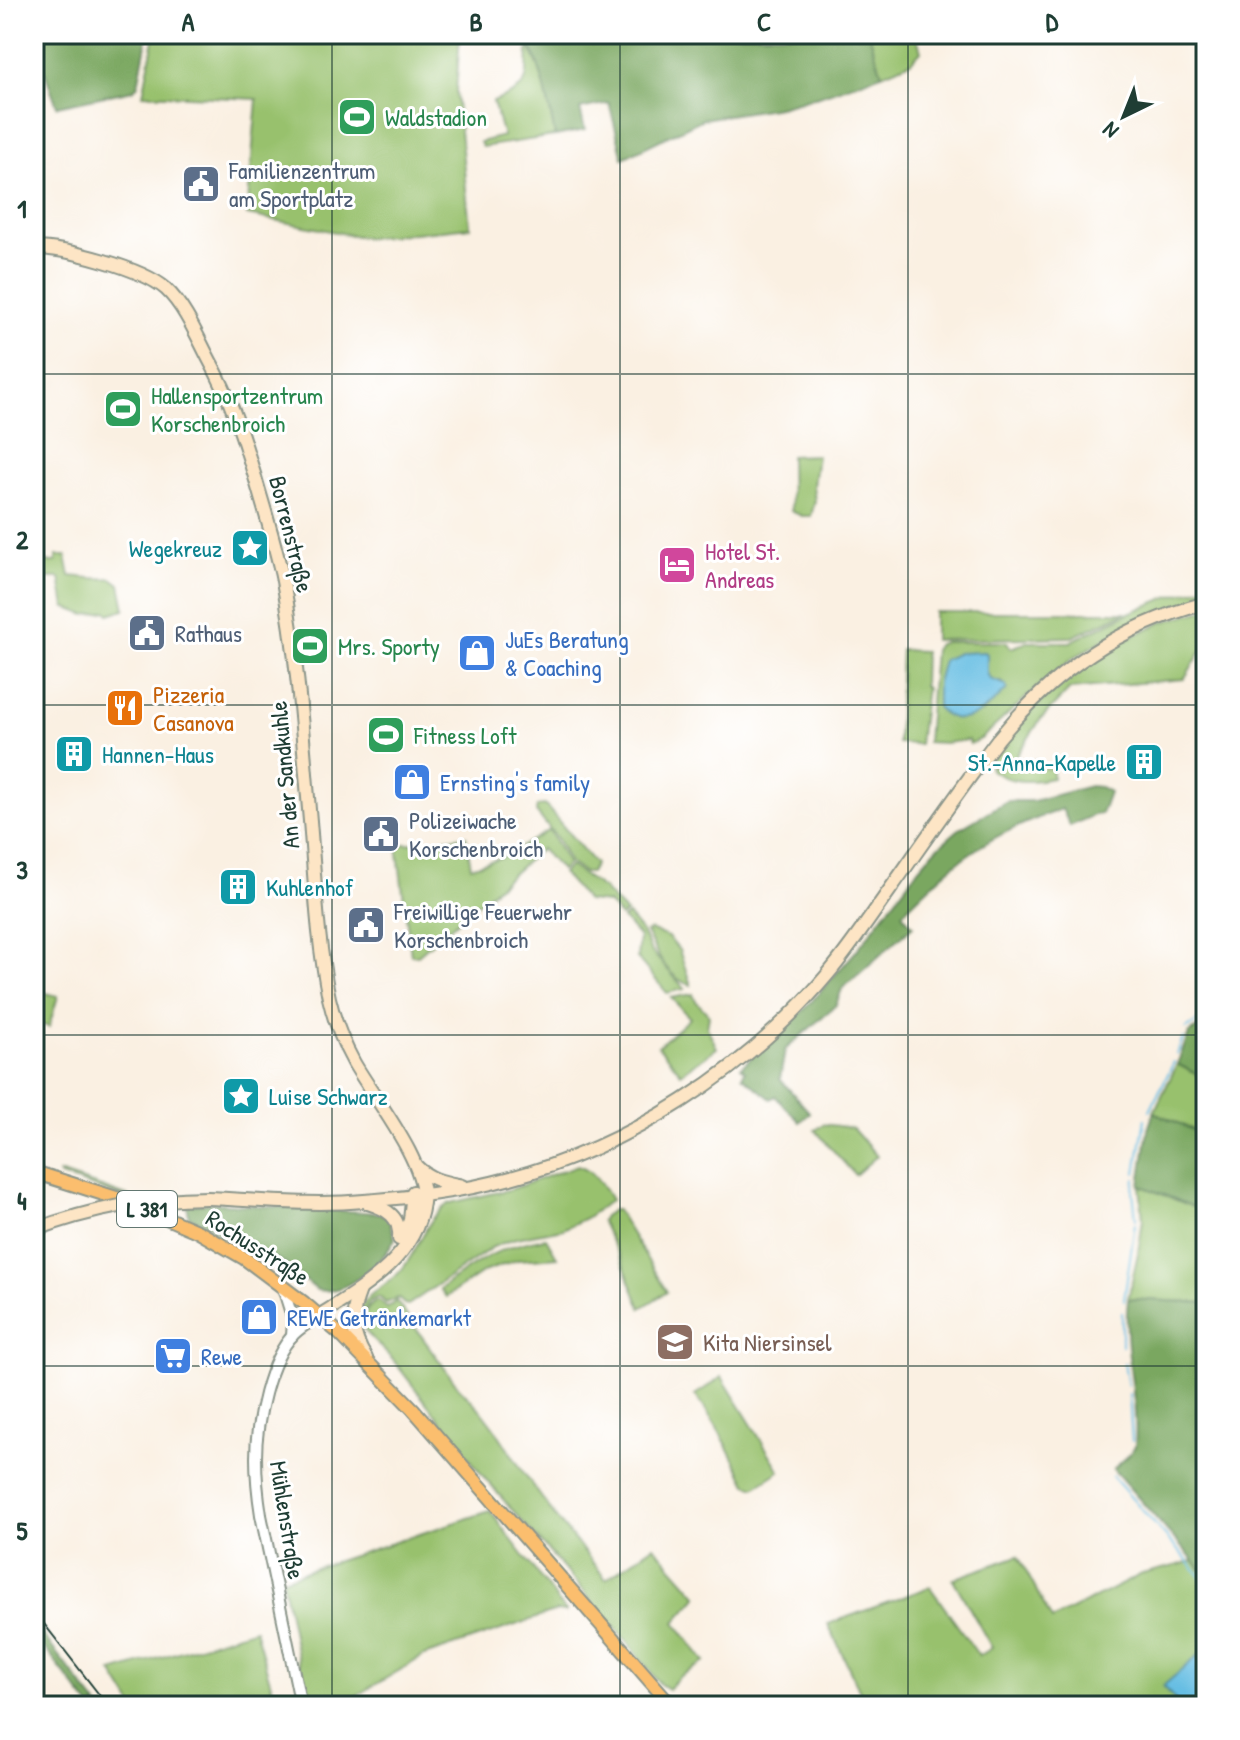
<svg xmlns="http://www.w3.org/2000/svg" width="1240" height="1740" viewBox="0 0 1240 1740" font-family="'Patrick Hand',sans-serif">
	<rect width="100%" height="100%" fill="#fff"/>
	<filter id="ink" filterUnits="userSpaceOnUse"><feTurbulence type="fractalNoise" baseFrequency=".0125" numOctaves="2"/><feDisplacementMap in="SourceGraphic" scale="16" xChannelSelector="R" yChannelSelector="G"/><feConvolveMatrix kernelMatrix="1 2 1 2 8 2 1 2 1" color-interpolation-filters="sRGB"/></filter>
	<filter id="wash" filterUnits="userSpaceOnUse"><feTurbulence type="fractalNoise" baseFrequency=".006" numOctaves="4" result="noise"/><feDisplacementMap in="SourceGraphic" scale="32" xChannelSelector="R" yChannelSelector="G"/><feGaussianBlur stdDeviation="1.8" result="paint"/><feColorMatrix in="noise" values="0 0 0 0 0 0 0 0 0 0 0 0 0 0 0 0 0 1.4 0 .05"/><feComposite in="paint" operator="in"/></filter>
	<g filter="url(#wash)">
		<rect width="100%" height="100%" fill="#faf0e2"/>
		<g fill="#98c16d" stroke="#5c7f50" stroke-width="2" fill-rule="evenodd">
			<polygon points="155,34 263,34 264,36 346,40 376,34 460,34 456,92 470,227 367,238 247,215 257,99 143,94"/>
			<polygon points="869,34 916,34 921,51 911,62 882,74"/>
			<path d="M528,45C544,71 549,106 555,136L482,147L480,142L503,136L493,102C532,86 526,85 528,45Z"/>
			<polygon points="817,455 813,486 815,501 811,516 802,516 791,511 790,456"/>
			<path d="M34,546H41L42,562H56L57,556H66L70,576C84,577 97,580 112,578L120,584L125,609L109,614L107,611L86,615L65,607L60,578H34Z"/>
			<path d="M1206,587V599L1108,637L1072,659L1041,684L981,739L970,744L968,740L945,743L927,742L934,650L938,644L945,642H1007L1011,648L1027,642H1070L1129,613L1168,597ZM987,656V673L990,680L1002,682L1007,689L983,712Z"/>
			<path d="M1206,609V644L1184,679L1070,689L1041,719L1013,761L1036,760L1038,767L1053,769V778C1031,782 1010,784 991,770L990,766L1005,764H991V759L1011,732L1063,680L1120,641L1163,622Z"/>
			<polygon points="934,612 1126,612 1072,637 934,640"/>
			<polygon points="901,650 924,651 923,686 926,687 919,744 898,743"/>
			<polygon points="545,805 595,864 590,873 584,873 570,863 557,838 536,812 537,806"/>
			<polygon points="549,830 568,864 561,870 541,849 418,955 411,955 397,845 466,836 471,867 508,855"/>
			<polygon points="570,866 603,889 626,913 621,917 608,903 587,901 562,873"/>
			<polygon points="628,915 642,932 651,951 685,989 667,993 637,958 639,937 623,919"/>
			<path d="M650,930L668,937L679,950L691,985C669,980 655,951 646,932Z"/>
			<polygon points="34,990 58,996 49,1027 34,1022"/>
			<polygon points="693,994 695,1000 709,1015 707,1027 717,1048 681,1073 658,1046 690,1018 671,998"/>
			<polygon points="1177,1064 1206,1079 1206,1136 1154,1112"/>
			<polygon points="823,1124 852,1128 877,1156 855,1175 815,1130"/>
			<path d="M578,1165C595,1171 602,1185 611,1200L586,1218L563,1229L516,1238L493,1247L408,1305L404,1304L398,1298L386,1303L379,1297L370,1301L360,1317H357C366,1288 386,1290 403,1268C420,1247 426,1217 450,1203L512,1189Z"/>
			<path d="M59,1173C116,1191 172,1212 227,1236C244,1244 260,1254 277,1262L275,1265L233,1242L156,1208L60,1176Z"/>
			<polygon points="1140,1185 1206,1212 1206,1303 1128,1299 1138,1253 1143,1219"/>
			<polygon points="613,1210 617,1210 667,1292 641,1308 621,1259 601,1221 604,1216"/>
			<path d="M546,1238L557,1257L517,1260L483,1272L446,1297L440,1289C478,1260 499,1246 546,1238Z"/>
			<polygon points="376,1301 379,1301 387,1308 396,1301 457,1385 479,1408 495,1429 524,1473 557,1519 606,1579 654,1546 698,1596 675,1622 705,1662 679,1677 668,1689 660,1684 625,1639 487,1481 393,1360 364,1330 361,1321 369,1307"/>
			<path d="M722,1377L780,1471L755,1487L747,1484C731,1453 716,1422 695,1395Z"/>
			<polygon points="490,1511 566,1612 557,1611 424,1656 339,1706 308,1706 300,1671 282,1579"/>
			<polygon points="1018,1556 1052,1620 1142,1574 1194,1561 1206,1575 1206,1706 867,1706 828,1624 930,1587 979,1656 992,1648 953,1579"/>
			<polygon points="255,1629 274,1695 231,1706 133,1706 112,1672"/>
		</g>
		<g fill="#7aa760" stroke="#4c724a" stroke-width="2">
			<polygon points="34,34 148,34 138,85 133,90 57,106 34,42"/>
			<polygon points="264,34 366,34 343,38 263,36"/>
			<path d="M522,34H869L882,74L822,95L779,107L703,119L623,158L609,103L580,109L585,130L555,136C550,110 540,53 522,34Z"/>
			<path d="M1090,786L1100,787L1109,792L1101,814L1094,815L1070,826L1062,809C1031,820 999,833 972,852C946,869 924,892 902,913L913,926L842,989L836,1005L785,1050L780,1079L810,1113L800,1122L775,1096L771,1099L742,1076L745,1071L741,1067L803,1011L857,950L919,868L934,851L958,830L1007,801H1033Z"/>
			<polygon points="1206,1021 1206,1079 1177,1064 1189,1034"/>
			<polygon points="1154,1112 1206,1136 1206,1212 1140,1185 1148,1129"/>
			<path d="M212,1203L380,1213L389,1218L395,1238C385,1262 345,1296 317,1290L283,1262L219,1229L189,1217L187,1205Z"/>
			<path d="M1128,1299L1206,1303V1575L1113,1469L1128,1456L1135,1446C1139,1397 1122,1348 1128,1299Z"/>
			<polygon points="34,1624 98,1706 90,1706 34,1635"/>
		</g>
		<g fill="#66bee3" stroke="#427e8c" stroke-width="2">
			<path d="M985,652L987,654V673L990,679L1006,685L1007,689C989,708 961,735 937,707V683L943,660L958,653Z"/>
			<polygon points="1206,1649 1206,1706 1180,1706 1163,1686"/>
		</g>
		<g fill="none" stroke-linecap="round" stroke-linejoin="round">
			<g stroke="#66bee3" stroke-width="2">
				<polyline points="1186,1029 1206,1016"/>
				<polyline points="1177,1054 1183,1038"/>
				<polyline points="1150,1110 1174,1062"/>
				<polyline points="1136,1173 1145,1119"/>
				<polyline points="1135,1179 1133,1191 1136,1219"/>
				<polyline points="1124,1300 1135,1224"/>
				<polyline points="1122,1346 1122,1312"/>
				<polyline points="1124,1363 1128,1386"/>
				<polyline points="1129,1394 1132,1441"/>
				<polyline points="1112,1476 1206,1582"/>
			</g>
		</g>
	</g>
	<g filter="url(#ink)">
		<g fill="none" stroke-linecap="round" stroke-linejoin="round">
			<defs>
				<g id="tertiary">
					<polyline points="283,1288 293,1320 292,1336"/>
					<path d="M301,1706L261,1515C258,1496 256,1477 256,1458C256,1423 268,1360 294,1334C301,1327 310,1322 319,1316"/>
				</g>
				<g id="secondary">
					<path d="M34,248C66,248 142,268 166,289C185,307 197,336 209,359C231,399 242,434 255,477C265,512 276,546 283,581C298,660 303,741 310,821C315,880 317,940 329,998C334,1020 343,1043 354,1063C374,1098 428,1164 423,1203C416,1258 361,1289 319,1316"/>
					<path d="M417,1167C430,1180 444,1182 462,1186"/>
					<path d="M207,1198C259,1200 312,1206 364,1201C412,1197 460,1192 507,1179C628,1147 748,1070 828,974C850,948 869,919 889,891C925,840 960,789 998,739C1055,670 1119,626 1206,603"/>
					<path d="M368,1203C387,1209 401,1217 399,1239"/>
					<polyline points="404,1236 410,1220 413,1192"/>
					<path d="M360,1290C350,1315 351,1335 366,1358"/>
				</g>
				<polyline id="primary" points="34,1172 129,1202 199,1232 244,1258 304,1303 339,1333 413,1409 672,1706"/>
			</defs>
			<use href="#tertiary" stroke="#8c968b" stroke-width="14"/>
			<use href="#secondary" stroke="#8c968b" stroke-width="16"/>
			<use href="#primary" stroke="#8c968b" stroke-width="16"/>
			<use href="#tertiary" stroke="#fff" stroke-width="10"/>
			<use href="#secondary" stroke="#fde5c5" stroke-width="12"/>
			<use href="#primary" stroke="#fbbe6e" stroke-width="12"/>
			<polyline stroke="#1f3d34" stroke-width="2" points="34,1611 108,1706"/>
			<defs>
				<path id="secondary-bridge" d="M34,1230C93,1208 144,1199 207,1198"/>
			</defs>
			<use href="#secondary-bridge" stroke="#8c968b" stroke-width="16" stroke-linecap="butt"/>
			<use href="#secondary-bridge" stroke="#fde5c5" stroke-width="12"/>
		</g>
	</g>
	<path fill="none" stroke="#1f3d34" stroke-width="2" stroke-opacity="0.55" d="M332,34V1706M620,34V1706M908,34V1706M34,374H1206M34,705H1206M34,1035H1206M34,1366H1206"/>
	<defs>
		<symbol id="stadium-square" viewBox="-11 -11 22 22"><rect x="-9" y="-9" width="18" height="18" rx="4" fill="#2e9e5b" stroke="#fff"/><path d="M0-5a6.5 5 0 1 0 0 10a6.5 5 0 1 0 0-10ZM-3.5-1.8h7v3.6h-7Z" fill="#fff"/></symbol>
		<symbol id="civic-square" viewBox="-11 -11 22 22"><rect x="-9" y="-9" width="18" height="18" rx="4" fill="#5c6f8a" stroke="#fff"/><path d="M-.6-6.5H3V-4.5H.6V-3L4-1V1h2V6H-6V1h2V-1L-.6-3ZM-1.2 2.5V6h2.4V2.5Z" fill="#fff"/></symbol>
		<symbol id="sight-square" viewBox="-11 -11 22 22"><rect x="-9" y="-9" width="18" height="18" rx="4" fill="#0f9aa8" stroke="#fff"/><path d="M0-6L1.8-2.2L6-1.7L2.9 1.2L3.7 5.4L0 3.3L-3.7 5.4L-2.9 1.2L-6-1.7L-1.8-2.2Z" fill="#fff"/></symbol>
		<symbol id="hotel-square" viewBox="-11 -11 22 22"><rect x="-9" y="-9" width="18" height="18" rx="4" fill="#d1479c" stroke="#fff"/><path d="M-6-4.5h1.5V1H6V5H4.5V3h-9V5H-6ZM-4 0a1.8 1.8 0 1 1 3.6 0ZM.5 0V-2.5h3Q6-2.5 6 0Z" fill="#fff"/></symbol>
		<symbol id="shop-square" viewBox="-11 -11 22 22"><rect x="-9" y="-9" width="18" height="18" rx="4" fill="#3f7fe0" stroke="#fff"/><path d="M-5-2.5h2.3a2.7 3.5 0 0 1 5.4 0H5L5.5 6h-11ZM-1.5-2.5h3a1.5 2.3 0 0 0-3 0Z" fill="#fff"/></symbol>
		<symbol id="restaurant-square" viewBox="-11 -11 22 22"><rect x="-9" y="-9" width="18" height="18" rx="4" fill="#e8710a" stroke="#fff"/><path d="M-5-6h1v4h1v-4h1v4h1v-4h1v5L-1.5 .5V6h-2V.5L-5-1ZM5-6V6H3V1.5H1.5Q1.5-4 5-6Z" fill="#fff"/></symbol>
		<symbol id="building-square" viewBox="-11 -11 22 22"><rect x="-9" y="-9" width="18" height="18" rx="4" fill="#0f9aa8" stroke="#fff"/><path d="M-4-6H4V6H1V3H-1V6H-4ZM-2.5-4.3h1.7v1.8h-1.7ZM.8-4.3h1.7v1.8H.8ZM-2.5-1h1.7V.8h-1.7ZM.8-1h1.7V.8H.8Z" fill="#fff"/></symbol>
		<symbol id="school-square" viewBox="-11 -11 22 22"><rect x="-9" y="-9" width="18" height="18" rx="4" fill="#8d6e63" stroke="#fff"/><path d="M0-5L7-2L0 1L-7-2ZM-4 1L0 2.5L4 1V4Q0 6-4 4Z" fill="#fff"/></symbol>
		<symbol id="supermarket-square" viewBox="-11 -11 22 22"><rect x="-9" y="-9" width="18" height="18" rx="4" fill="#3f7fe0" stroke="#fff"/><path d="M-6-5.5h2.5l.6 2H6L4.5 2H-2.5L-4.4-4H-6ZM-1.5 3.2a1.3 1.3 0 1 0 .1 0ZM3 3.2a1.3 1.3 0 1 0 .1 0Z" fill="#fff"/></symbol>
	</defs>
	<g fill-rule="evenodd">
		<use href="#stadium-square" x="335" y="95" width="44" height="44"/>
		<use href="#civic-square" x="179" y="162" width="44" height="44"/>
		<use href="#stadium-square" x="101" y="387" width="44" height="44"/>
		<use href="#sight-square" x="228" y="526" width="44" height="44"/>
		<use href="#hotel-square" x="655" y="543" width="44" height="44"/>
		<use href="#civic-square" x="125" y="611" width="44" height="44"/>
		<use href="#stadium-square" x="288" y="624" width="44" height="44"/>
		<use href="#shop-square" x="455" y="631" width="44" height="44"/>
		<use href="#restaurant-square" x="103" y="686" width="44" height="44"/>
		<use href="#stadium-square" x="364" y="713" width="44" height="44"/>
		<use href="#building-square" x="52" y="732" width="44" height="44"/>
		<use href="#building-square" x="1122" y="740" width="44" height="44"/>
		<use href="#shop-square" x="390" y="760" width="44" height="44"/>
		<use href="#civic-square" x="359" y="812" width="44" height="44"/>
		<use href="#building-square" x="216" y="865" width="44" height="44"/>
		<use href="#civic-square" x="344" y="903" width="44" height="44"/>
		<use href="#sight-square" x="219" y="1074" width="44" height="44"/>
		<use href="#shop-square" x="237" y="1295" width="44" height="44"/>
		<use href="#school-square" x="653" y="1320" width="44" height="44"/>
		<use href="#supermarket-square" x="151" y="1334" width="44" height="44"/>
	</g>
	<g text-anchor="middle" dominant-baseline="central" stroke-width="6" stroke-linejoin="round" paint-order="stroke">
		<rect fill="#fff" stroke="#627771" stroke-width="2" x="117" y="1191" width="60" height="36" rx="6"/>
		<g font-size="22" font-weight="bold" fill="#1f3d34">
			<text x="147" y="1209">L 381</text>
		</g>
		<g font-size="24" fill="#27864d" stroke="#fff" text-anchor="start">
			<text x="385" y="117">Waldstadion</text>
			<text x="151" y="395">Hallensportzentrum<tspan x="151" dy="28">Korschenbroich</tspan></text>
			<text x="338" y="646">Mrs. Sporty</text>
			<text x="414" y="735">Fitness Loft</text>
		</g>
		<g font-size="24" fill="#4e5e75" stroke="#fff" text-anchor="start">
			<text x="229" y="170">Familienzentrum<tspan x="229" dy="28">am Sportplatz</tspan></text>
			<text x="175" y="633">Rathaus</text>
			<text x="409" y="820">Polizeiwache<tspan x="409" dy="28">Korschenbroich</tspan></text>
			<text x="394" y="911">Freiwillige Feuerwehr<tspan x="394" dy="28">Korschenbroich</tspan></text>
		</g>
		<g font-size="24" fill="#1f3d34" stroke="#fff">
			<text transform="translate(292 534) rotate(76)">Borrenstraße</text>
			<text transform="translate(284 775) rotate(-95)">An der Sandkuhle</text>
			<text transform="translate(258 1247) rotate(33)">Rochusstraße</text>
			<text transform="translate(288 1520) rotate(81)">Mühlenstraße</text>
		</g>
		<g font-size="24" fill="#0d838f" stroke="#fff" text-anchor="start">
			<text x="222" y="548" text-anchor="end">Wegekreuz</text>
			<text x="102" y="754">Hannen-Haus</text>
			<text x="1116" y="762" text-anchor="end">St.-Anna-Kapelle</text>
			<text x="266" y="887">Kuhlenhof</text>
			<text x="269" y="1096">Luise Schwarz</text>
		</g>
		<g font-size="24" fill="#b23c85" stroke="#fff" text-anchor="start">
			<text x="705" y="551">Hotel St.<tspan x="705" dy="28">Andreas</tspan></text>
		</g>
		<g font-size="24" fill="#366cbe" stroke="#fff" text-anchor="start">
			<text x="505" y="639">JuEs Beratung<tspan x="505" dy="28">&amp; Coaching</tspan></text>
			<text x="440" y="782">Ernsting's family</text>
			<text x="287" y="1317">REWE Getränkemarkt</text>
			<text x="201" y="1356">Rewe</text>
		</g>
		<g font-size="24" fill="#c56008" stroke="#fff" text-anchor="start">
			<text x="153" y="694">Pizzeria<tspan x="153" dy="28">Casanova</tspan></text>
		</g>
		<g font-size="24" fill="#785e54" stroke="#fff" text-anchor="start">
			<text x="703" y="1342">Kita Niersinsel</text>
		</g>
	</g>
	<rect width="1240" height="1740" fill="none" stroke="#fff" stroke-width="88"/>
	<g transform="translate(1124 116) rotate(223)" stroke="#ffffff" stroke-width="6" paint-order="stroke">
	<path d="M0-6L14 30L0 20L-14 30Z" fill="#1f3d34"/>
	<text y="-12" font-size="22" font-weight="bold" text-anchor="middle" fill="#1f3d34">N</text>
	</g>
	<rect x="44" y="44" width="1152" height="1652" fill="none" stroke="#1f3d34" stroke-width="3"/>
	<g font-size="26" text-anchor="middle" font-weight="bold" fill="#1f3d34">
		<text x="188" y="31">A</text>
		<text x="476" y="31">B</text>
		<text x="764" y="31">C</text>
		<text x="1052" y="31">D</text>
		<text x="22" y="218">1</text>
		<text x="22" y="549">2</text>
		<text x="22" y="879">3</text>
		<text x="22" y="1210">4</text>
		<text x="22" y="1540">5</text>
	</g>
</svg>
